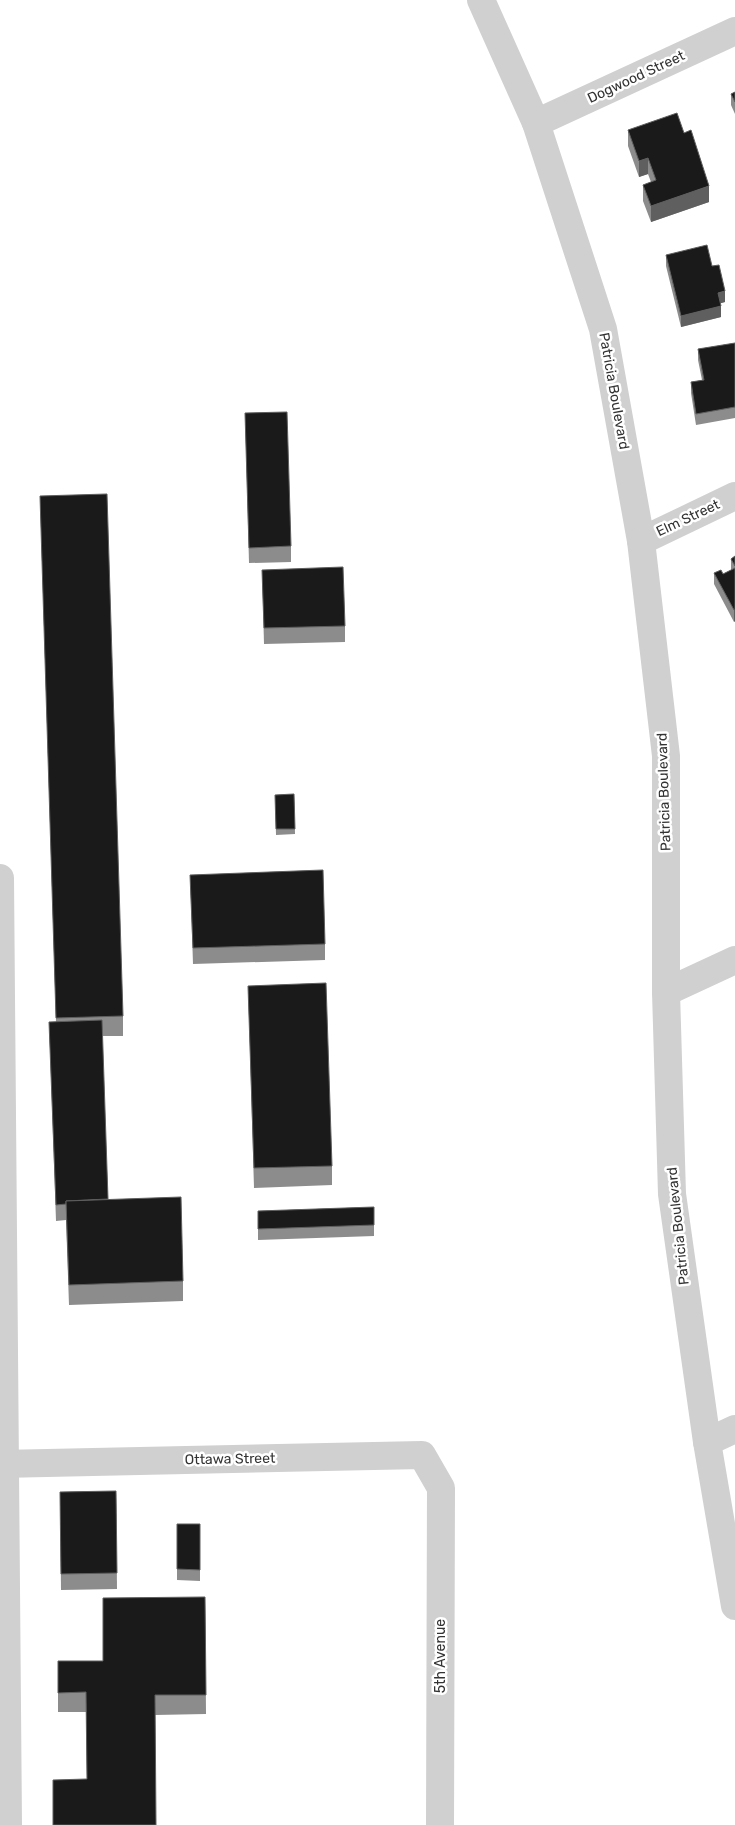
<svg xmlns="http://www.w3.org/2000/svg" width="735" height="1825" viewBox="0 0 735 1825" font-family="Rubik,sans-serif">
	<rect width="100%" height="100%" fill="#fff"/>
	<g fill="none" stroke-linecap="round" stroke-linejoin="round">
		<g stroke="#d0d0d0" stroke-width="28">
			<polyline points="481,0 536,123 603,329 641,541 666,756 666,992 672,1194 707,1442 735,1606"/>
			<polyline points="536,123 735,31"/>
			<polyline points="641,541 735,496"/>
			<polyline points="0,878 8,1825"/>
			<polyline points="666,992 735,960"/>
			<polyline points="707,1442 735,1429"/>
			<polyline points="0,1464 422,1455 441,1488 440,1825"/>
		</g>
	</g>
	<g fill="#8c8c8c">
		<polygon points="735,92 735,114 731,105 731,94"/>
		<polygon points="628,130 709,202 651,222 643,201 643,185 651,182 648,174 639,177 628,146"/>
		<polygon points="666,255 725,302 720,303 721,317 681,327 666,266"/>
		<polygon points="735,343 735,418 696,425 691,393 691,382 702,380 698,360 698,349"/>
		<polygon points="245,413 291,546 291,562 249,563"/>
		<polygon points="40,496 123,1016 123,1036 102,1036 108,1199 183,1281 183,1301 69,1305 66,1220 56,1221 49,1022 56,1022"/>
		<polygon points="735,556 735,621 734,622 714,584 714,573 723,574 731,570 731,559"/>
		<polygon points="262,570 345,626 345,642 264,644"/>
		<polygon points="294,794 295,834 276,835 275,795"/>
		<polygon points="190,875 325,944 325,960 193,964"/>
		<polygon points="248,986 332,1166 332,1185 254,1188"/>
		<polygon points="374,1207 374,1236 258,1240 258,1211"/>
		<polygon points="116,1491 117,1589 61,1590 60,1492"/>
		<polygon points="177,1524 200,1524 200,1581 177,1580"/>
		<polygon points="205,1597 206,1714 155,1715 87,1779 86,1712 58,1712 58,1661 103,1661"/>
	</g>
	<g fill="#5f5f5f">
		<polygon points="648,158 648,174 639,177 639,161"/>
		<polygon points="709,186 709,202 651,222 651,206"/>
		<polygon points="725,291 725,302 718,304 718,293"/>
		<polygon points="721,306 721,317 681,327 681,316"/>
		<polygon points="734,610 735,610 735,621 734,622"/>
	</g>
	<g fill="#1a1a1a" stroke="#5f5f5f">
		<polygon points="735,92 735,102 731,94"/>
		<polygon points="677,113 684,133 691,130 709,186 651,206 643,185 656,180 648,158 639,161 628,130"/>
		<polygon points="707,245 712,266 719,265 725,291 718,293 721,306 681,316 666,255"/>
		<polygon points="735,343 735,407 696,414 691,382 704,380 698,349"/>
		<polygon points="287,412 291,546 249,548 245,413"/>
		<polygon points="107,494 123,1016 56,1018 40,496"/>
		<polygon points="735,556 735,566 731,559"/>
		<polygon points="343,567 345,626 264,628 262,570"/>
		<polygon points="735,568 735,610 734,610 714,573 721,570 723,574"/>
		<polygon points="294,794 295,829 276,829 275,795"/>
		<polygon points="323,870 325,944 193,948 190,875"/>
		<polygon points="326,983 332,1166 254,1168 248,986"/>
		<polygon points="102,1020 108,1199 66,1201 66,1204 56,1205 49,1022"/>
		<polygon points="181,1197 183,1281 69,1285 66,1201"/>
		<polygon points="374,1207 374,1225 258,1229 258,1211"/>
		<polygon points="116,1491 117,1573 61,1574 60,1492"/>
		<polygon points="177,1524 200,1524 200,1570 177,1569"/>
		<polygon points="205,1597 206,1695 155,1695 156,1825 53,1825 53,1780 87,1779 86,1692 58,1693 58,1661 103,1661 103,1598"/>
	</g>
	<g text-anchor="middle" dominant-baseline="central" stroke-width="5" stroke-linejoin="round" paint-order="stroke">
		<g font-size="14" fill="#333" stroke="#fff">
			<text transform="translate(636 77) rotate(-25)">Dogwood Street</text>
			<text transform="translate(614 391) rotate(80)">Patricia Boulevard</text>
			<text transform="translate(688 518) rotate(-25)">Elm Street</text>
			<text transform="translate(664 792) rotate(-92)">Patricia Boulevard</text>
			<text transform="translate(678 1226) rotate(-96)">Patricia Boulevard</text>
			<text transform="translate(230 1459) rotate(-1)">Ottawa Street</text>
			<text transform="translate(440 1656) rotate(-90)">5th Avenue</text>
		</g>
	</g>
</svg>
